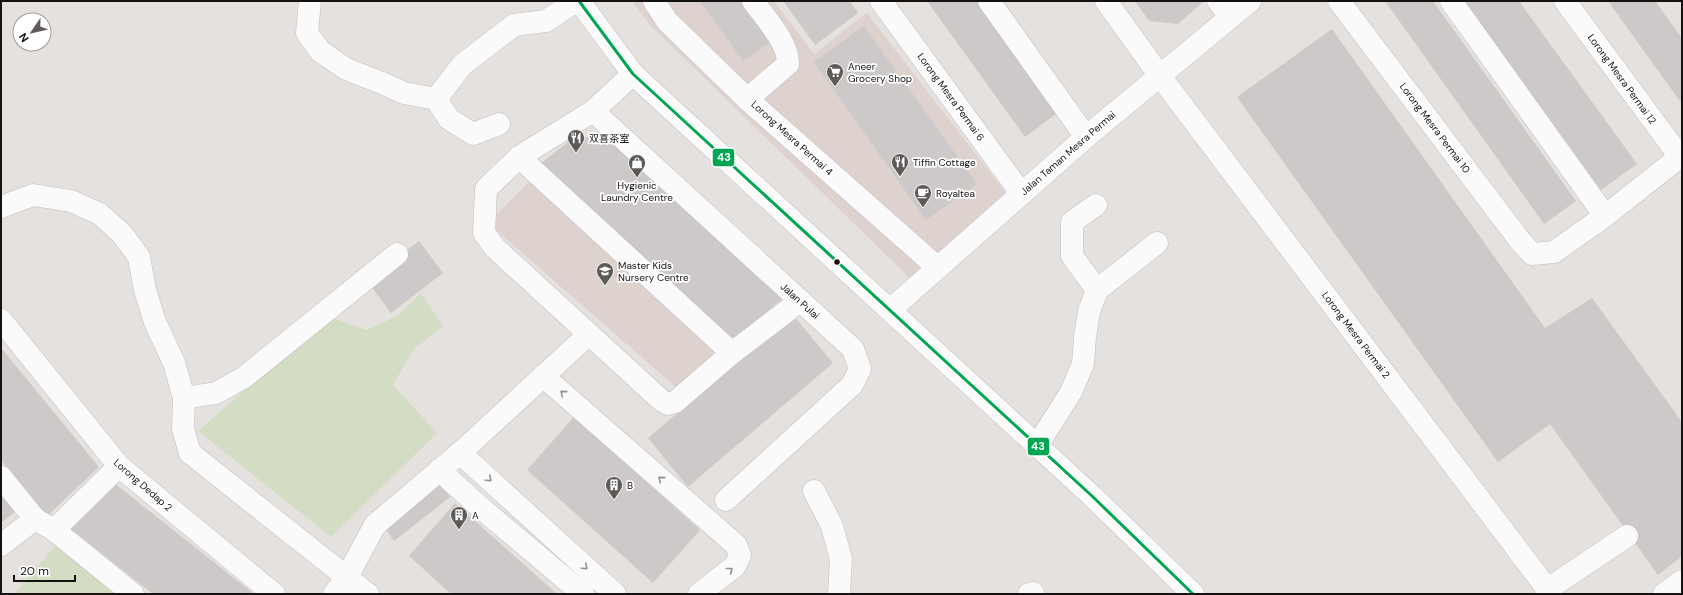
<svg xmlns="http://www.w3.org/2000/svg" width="1683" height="595" viewBox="0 0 1683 595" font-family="'DM Sans','Noto Sans SC',sans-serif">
	<rect width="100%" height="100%" fill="#e5e1df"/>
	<g fill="#ddd2ce">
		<polygon points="632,1 774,1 814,54 867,13 1015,205 918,286 649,24"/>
		<polygon points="533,178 718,349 678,389 488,223"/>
	</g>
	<g fill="#d2ddc4">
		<polygon points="421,293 443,326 414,349 393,385 437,433 331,537 198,431 329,317 367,330 397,316"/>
		<polygon points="57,544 121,594 14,594"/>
	</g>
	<g fill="#ccc9c8">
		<polygon points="700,1 745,1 773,40 743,61"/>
		<polygon points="783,1 850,1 858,13 815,45"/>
		<polygon points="927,1 980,1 1060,111 1025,137"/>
		<polygon points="1135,1 1204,1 1178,24 1149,21"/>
		<polygon points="1385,1 1433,1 1576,201 1544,224"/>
		<polygon points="1464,1 1519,1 1637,164 1601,190"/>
		<polygon points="1608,1 1655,1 1682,38 1682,104"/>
		<polygon points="864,26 977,184 926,220 814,62"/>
		<polygon points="1332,29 1545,328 1592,298 1682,422 1682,556 1658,575 1550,424 1498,462 1237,97"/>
		<polygon points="574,137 607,138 783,298 736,337 728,337 539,165"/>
		<polygon points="419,241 443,273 391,313 367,281"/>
		<polygon points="793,315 833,363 688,487 648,438"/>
		<polygon points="1,348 99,467 47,516 1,460"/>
		<polygon points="574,417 700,530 653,583 527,470"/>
		<polygon points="114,483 254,594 153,594 70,528"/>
		<polygon points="440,484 450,497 394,541 385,528"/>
		<polygon points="1,491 17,510 1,523"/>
		<polygon points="455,503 557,594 451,594 409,556"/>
	</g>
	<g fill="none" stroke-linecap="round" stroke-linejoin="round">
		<defs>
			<g id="minor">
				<polyline points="310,1 307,33 320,51 346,69 382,83 404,93 436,99 449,119 473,134 499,124"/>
				<polyline points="654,1 667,21 747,99 937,267"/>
				<polyline points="881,1 1021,193"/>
				<polyline points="989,1 1086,137"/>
				<polyline points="1106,1 1160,76 1551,594"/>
				<polyline points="1218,1 1230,17"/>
				<polyline points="1339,1 1521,242 1532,254 1554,252 1605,216 1682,155"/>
				<polyline points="1451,1 1605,216"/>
				<polyline points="1565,1 1680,157"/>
				<polyline points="633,74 593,111 519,157 486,189 484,233 495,248 661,400 668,404 675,402 732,353 800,301"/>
				<polyline points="436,99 462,65 514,25 546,21 576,1"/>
				<path d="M747,99L788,64C789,43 765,18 753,1"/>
				<polyline points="593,111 853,349 860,369 852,385 726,500"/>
				<polyline points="519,157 732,353"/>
				<polyline points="1,207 33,195 71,201 100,214 123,235 139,257 145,290 155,322 174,363 184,398 183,429 190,453 368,594"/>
				<polyline points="1097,290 1157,243"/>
				<polyline points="890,310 1086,137 1250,1"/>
				<polyline points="1,320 119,466 274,594"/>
				<polyline points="543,376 736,545 740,555 735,566 699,594"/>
				<polyline points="184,398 216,393 243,378 397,254"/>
				<polyline points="1037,446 1071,392 1083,364 1085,337 1089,311 1097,290 1072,256 1072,222 1096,205"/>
				<polyline points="460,453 615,594"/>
				<polyline points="439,470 480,507 583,594"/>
				<polyline points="1,477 35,519 54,530 133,594"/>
				<polyline points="814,491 832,526 841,559 839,594"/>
				<polyline points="54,530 119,466"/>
				<polyline points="1,545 35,519"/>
				<polyline points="1548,589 1627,536"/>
				<polyline points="334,594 347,577 375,525 460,453 588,335"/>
				<polyline points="1029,594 1033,593"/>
				<polyline points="1664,594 1682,581"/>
			</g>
			<polyline id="major" points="579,1 633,74 1092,496 1193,594"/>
		</defs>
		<use href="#minor" stroke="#c0bdbc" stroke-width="23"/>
		<use href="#major" stroke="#c0bdbc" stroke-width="23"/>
		<use href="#minor" stroke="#fbfafa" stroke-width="22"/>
		<use href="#major" stroke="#fbfafa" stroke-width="22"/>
		<defs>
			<polyline id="bus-1" points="579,1 633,74 1092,496 1193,594"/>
		</defs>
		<use href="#bus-1" stroke="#fff" stroke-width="6"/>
		<use href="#bus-1" stroke="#00a651" stroke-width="3"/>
	</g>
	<defs><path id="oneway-chevron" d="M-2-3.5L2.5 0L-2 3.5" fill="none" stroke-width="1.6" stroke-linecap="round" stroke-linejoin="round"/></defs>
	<g stroke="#939191">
		<use href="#oneway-chevron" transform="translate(563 393) rotate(-139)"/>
		<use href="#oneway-chevron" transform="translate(489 479) rotate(42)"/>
		<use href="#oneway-chevron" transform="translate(661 479) rotate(-139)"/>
		<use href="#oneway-chevron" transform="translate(585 567) rotate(42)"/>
		<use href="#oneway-chevron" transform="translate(730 570) rotate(-38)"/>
	</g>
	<defs>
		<symbol id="supermarket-pin" viewBox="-11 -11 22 30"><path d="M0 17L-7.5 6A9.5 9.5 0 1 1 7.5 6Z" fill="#5d5a58" stroke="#fff"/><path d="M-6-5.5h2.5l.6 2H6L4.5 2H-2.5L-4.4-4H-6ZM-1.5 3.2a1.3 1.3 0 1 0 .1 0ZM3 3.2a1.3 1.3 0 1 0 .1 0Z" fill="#fff"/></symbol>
		<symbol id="restaurant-pin" viewBox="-11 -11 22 30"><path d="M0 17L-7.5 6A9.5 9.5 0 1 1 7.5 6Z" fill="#5d5a58" stroke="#fff"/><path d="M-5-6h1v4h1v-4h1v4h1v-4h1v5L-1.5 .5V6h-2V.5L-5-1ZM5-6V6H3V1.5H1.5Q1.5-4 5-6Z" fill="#fff"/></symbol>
		<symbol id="shop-pin" viewBox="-11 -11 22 30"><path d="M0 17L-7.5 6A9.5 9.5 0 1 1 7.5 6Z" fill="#5d5a58" stroke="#fff"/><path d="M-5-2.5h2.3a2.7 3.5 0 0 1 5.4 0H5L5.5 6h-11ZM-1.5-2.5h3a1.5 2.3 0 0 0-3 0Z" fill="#fff"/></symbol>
		<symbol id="cafe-pin" viewBox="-11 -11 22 30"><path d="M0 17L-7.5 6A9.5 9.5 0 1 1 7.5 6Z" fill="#5d5a58" stroke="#fff"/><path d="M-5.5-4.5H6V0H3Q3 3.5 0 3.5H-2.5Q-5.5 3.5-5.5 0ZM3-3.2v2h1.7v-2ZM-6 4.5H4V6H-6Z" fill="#fff"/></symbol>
		<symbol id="school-pin" viewBox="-11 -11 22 30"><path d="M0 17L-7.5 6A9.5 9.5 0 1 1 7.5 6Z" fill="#5d5a58" stroke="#fff"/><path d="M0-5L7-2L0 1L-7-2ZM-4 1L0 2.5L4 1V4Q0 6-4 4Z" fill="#fff"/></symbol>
		<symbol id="building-pin" viewBox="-11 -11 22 30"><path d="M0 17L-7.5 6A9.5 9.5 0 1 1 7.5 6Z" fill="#5d5a58" stroke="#fff"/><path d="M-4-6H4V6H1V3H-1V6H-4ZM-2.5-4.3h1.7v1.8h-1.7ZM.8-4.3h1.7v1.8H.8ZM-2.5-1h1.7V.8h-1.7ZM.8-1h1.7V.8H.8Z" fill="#fff"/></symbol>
	</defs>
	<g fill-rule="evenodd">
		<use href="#supermarket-pin" x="825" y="62" width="20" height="27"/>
		<use href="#restaurant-pin" x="566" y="128" width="20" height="27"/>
		<use href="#restaurant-pin" x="890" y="152" width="20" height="27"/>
		<use href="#shop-pin" x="627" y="153" width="20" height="27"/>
		<use href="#cafe-pin" x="913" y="183" width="20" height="27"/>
		<use href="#school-pin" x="595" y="261" width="20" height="27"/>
		<use href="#building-pin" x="604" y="475" width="20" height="27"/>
		<use href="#building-pin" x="449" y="505" width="20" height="27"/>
	</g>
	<circle fill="#141110" stroke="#fff" stroke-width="1.5" cx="837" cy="262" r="3.5"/>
	<g text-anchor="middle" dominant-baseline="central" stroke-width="3.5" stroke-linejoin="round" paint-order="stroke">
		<g font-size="10" fill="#141110" stroke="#fff" text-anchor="start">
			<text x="848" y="66">Aneer<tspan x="848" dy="12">Grocery Shop</tspan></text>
			<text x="589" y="138">双喜茶室</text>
			<text x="913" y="162">Tiffin Cottage</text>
			<text x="637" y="185" text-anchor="middle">Hygienic<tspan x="637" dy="12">Laundry Centre</tspan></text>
			<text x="936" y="193">Royaltea</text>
			<text x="618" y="265">Master Kids<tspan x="618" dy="12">Nursery Centre</tspan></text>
			<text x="627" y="485">B</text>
			<text x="472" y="515">A</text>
		</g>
		<g font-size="10" fill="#141110" stroke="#fff">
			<text transform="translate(1622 79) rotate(54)">Lorong Mesra Permai 12</text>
			<text transform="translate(951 97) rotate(54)">Lorong Mesra Permai 6</text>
			<text transform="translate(1435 128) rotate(53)">Lorong Mesra Permai 10</text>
			<text transform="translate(792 138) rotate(42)">Lorong Mesra Permai 4</text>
			<text transform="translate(1068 153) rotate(-41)">Jalan Taman Mesra Permai</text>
			<text transform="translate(800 301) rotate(42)">Jalan Pulai</text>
			<text transform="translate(1356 335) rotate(53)">Lorong Mesra Permai 2</text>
			<text transform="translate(143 485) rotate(41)">Lorong Dedap 2</text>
		</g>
	</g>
	<g stroke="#fff" stroke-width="1.5">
		<rect x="712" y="148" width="23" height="19" rx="4" fill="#00a651"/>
		<rect x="1027" y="437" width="23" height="19" rx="4" fill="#00a651"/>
	</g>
	<g font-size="11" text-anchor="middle" font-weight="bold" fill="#fff">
		<text x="724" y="161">43</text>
		<text x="1038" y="450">43</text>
	</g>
	<rect width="1683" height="595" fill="none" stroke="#141110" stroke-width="4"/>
	<g transform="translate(32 32) rotate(236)"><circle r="19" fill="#ffffff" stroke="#a1a09f"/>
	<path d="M0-3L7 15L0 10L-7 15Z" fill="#5d5a58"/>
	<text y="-6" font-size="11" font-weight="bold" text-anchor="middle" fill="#141110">N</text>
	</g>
	<path d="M14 575v6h61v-6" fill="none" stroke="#141110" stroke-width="2"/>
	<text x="20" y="575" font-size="12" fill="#141110" stroke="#ffffff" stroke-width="3" paint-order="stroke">20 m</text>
</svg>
